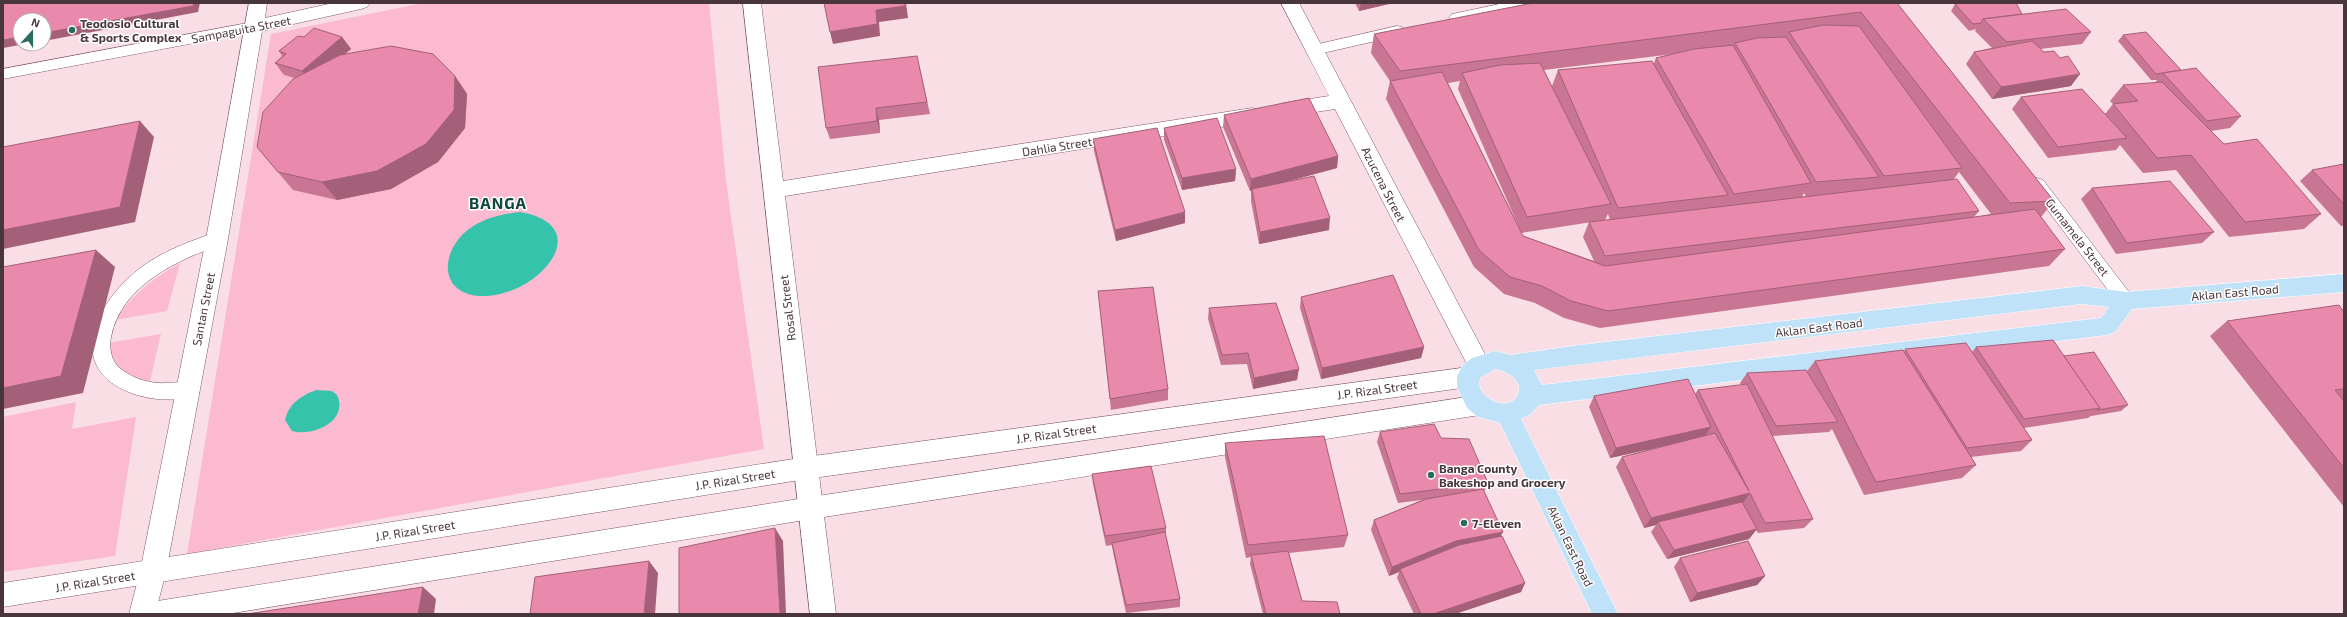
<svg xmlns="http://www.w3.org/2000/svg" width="2347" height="617" viewBox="0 0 2347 617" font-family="'Exo 2',sans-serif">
	<rect width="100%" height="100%" fill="#f9dee6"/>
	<g fill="#fbbacf">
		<polygon points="423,3 709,3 726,181 764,449 187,554 271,34"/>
		<path d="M180,263L167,311L115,320C134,293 151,280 180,263Z"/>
		<path d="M161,334L149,385C121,375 115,372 108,343Z"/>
		<polygon points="76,402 72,429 136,417 115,556 3,572 3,417"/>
	</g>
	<g fill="#35c4ab">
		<path d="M520,212C600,226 536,299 480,296C437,293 441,250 469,229C484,218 502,214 520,212Z"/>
		<path d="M316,390L332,391L337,395C349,421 313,437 292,431L285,420C289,403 301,396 316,390Z"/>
	</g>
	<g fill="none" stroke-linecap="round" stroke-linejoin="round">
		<defs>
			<g id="lane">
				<polygon points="1504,3 1535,3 1533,7 1528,8 1457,23 1452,22 1449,18 1452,14 1457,13"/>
				<polygon points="253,22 258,23 261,27 258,31 3,79 3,69"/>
				<polygon points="1397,26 1402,27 1405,31 1402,35 1314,55 1309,54 1306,50 1309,46 1314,45"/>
				<polygon points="2037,178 2043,180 2132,296 2135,301 2132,306 2126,308 2120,306 2031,188 2029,184 2031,180"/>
				<path d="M217,232L223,234L226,239L223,244C179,259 121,285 111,337C109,348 111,362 121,369C134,379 150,384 167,383C176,383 185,381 194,384L196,390L194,396C175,402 152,400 134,394C61,369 97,299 143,266C165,250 191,241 217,232Z"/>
			</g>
			<g id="street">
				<polygon points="249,3 267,3 265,18 333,3 370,3 367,7 361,9 262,31 228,239 166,572 155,614 129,614 140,572 206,239"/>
				<polygon points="743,3 761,3 783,181 1252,108 1259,110 1262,115 1259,120 1252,122 785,196 836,614 810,614"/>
				<polygon points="1281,3 1299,3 1487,358 1490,365 1487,372 1479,374 1471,372 1335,109 1284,117 1277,115 1274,110 1277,105 1284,103 1329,96"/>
			</g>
			<g id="secondary">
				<polygon points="1469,367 1477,370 1480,377 1477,384 1469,387 806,479 3,607 3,583 806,457"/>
				<polygon points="1480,395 1488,398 1492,405 1488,412 1480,415 811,519 227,614 138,614 142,605 151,602 811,497"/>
			</g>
			<path id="primary" d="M2344,274V292L2132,309L2115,332L2107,335L1539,405L1531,414L1521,419L1618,614H1592L1500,423L1478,417L1467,408L1457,387V376L1463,365L1472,358L1495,351L1511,355L1572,346L2082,286L2126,292ZM2082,304L2109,307L2101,318L1542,385L1534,370ZM1495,369C1538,378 1516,419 1487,397C1481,393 1478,386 1480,378Z"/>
		</defs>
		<use href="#lane" stroke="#7e5865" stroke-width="1"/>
		<use href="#street" stroke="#7e5865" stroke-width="1"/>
		<use href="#secondary" stroke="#7e5865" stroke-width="1"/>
		<use href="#primary" stroke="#fff" stroke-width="1"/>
		<use href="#lane" fill="#fff" fill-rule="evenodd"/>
		<use href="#street" fill="#fff" fill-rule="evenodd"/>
		<use href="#secondary" fill="#fff" fill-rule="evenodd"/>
		<use href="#primary" fill="#c0e2f8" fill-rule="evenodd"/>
	</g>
	<g fill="#c87693" fill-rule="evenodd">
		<polygon points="1355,3 1393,3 1359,11"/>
		<path d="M1897,3L2054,201L2041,217L2065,249L2049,266L1600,328L1564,318L1535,303L1504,294L1474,267L1386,99L1390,81L1371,53L1374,34ZM1673,54L1656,58L1654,63L1558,70L1552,86L1556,95L1544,70ZM1460,81L1458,89L1521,232L1448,83ZM1959,172L1991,214L1974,217L1979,211L1954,179ZM1804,193L1806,196L1802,197ZM1608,214L1610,220L1589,222L1583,237L1594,261L1523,236L1521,233L1605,220Z"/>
		<polygon points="1955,4 2022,14 2091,32 2082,44 2040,49 2071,86 1992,99 1966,64 1974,52 1992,48 1975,31 1976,29 1969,31 1951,11"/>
		<polygon points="2123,35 2181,70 2241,116 2230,128 2211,131 2224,144 2321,214 2304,229 2229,237 2176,170 2143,173 2120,145 2116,150 2048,158 2012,109 2021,97 2105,114 2113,104 2110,101 2123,85 2155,83 2157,80 2151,80 2118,41"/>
		<polygon points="304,37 342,37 351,49 344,54 455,76 467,94 465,128 438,162 391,189 337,200 293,190 257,147 295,78 284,75 275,63 282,56 279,51"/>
		<polygon points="917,56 930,114 879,120 880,133 830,139 826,128"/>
		<polygon points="1224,115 1338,156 1337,168 1281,183 1329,230 1259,244 1251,201 1251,191 1250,191 1223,127"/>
		<polygon points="1164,128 1236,169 1235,181 1182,190 1164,140"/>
		<polygon points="1093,139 1185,223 1116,241 1094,151"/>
		<polygon points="2344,164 2344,226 2341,226 2300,181 2312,170"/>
		<polygon points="2092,188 2214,232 2202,243 2116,254 2081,199"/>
		<polygon points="1098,291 1168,389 1168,400 1111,410"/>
		<polygon points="1301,297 1424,347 1421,358 1321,379 1300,308"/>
		<polygon points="1209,308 1297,380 1253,389 1247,364 1221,365 1208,319"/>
		<polygon points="2344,312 2344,400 2343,400 2344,401 2344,507 2210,336 2227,321"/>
		<polygon points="1976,347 2064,356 2128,405 2121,411 2091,416 2088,418 2024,428 2032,440 2021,451 1971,457 1976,465 1962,478 1864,495 1832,429 1829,432 1772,436 1813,519 1804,528 1758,533 1756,530 1749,539 1667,559 1651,532 1656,525 1644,528 1616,467 1622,457 1670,445 1610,458 1589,407 1594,396 1695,394 1698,390 1741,385 1740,383 1747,373 1807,371 1815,361 1904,352 1905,349 1972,352"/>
		<polygon points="1380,432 1441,438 1488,483 1484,492 1500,536 1525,583 1521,592 1455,614 1414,614 1397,578 1399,572 1389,576 1371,530 1374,520 1422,500 1398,503 1377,442"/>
		<polygon points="1225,443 1348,535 1344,547 1289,553 1302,601 1340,614 1263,614 1250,564 1251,557 1246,558 1225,457"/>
		<polygon points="1092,474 1166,528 1166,537 1180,599 1180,607 1126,613 1113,552 1112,545 1106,546 1093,484"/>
		<polygon points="1680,558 1765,576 1757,585 1690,602 1674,567"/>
	</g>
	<g fill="#a36078">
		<polygon points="194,3 200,3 198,12 44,41 44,33"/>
		<polygon points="906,3 908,18 879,22 880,36 833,44 830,32 876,10"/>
		<polygon points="1361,3 1393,3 1359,11"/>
		<polygon points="20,37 20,44 25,44 3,48 3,40"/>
		<polygon points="342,37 351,49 311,83 302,71"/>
		<polygon points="2080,74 2071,86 1992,99 2001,87"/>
		<polygon points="455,76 467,94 465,128 438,162 391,189 337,200 322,182"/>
		<polygon points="876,108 879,120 880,133 877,121"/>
		<polygon points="140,121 154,137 135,222 3,249 3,230"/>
		<polygon points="1338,156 1337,168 1252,191 1252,189 1251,191 1250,191 1251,179"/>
		<polygon points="1236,169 1235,181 1182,190 1182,178"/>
		<polygon points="1185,212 1185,223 1116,241 1115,230"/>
		<polygon points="1330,218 1329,230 1259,244 1260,232"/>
		<polygon points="96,250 115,267 83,393 3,409 3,388"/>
		<polygon points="1424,347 1421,358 1321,379 1322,368"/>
		<polygon points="1299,369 1297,380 1253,389 1254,378"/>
		<polygon points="1711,427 1704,437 1610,458 1616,448"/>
		<polygon points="1750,493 1743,503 1658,522 1656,525 1644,528 1651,518"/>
		<polygon points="775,528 783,541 786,614 780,614"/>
		<polygon points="1757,529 1749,539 1667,559 1674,550"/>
		<polygon points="1503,532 1498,541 1400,569 1399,572 1389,576 1392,567 1456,541"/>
		<polygon points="649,561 658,573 655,614 644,614"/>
		<polygon points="1765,576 1757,585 1690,602 1697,593"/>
		<polygon points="1525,583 1521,592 1455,614 1433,614"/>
		<polygon points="423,587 436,599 434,614 418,614"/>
	</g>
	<g fill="#e989ab" stroke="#a36078">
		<polygon points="3,3 194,3 193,6 44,33 44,20 20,20 20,37 3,40"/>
		<polygon points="824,3 905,3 905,6 876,10 877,24 830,32"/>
		<polygon points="1533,3 1897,3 2054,201 2010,203 1861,12 1400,71 1374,34"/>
		<polygon points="1962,3 2016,3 2022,14 1983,19 1981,23 1973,24 1955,4"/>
		<polygon points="2066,9 2091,32 2007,42 1983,19"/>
		<polygon points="1823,25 1859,26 1962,168 1884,176 1789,32"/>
		<polygon points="314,28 342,37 302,71 275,63 286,54 279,51 298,36 304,37"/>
		<polygon points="2146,32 2181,70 2156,74 2123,35"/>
		<polygon points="1786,37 1879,177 1816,182 1735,43 1757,38"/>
		<polygon points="2032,41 2044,52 2054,51 2060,58 2068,56 2080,74 2001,87 1974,52"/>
		<polygon points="1733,45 1811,183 1734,194 1656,58 1694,49"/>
		<polygon points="391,46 433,54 455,76 454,110 426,144 377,171 322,182 278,172 257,147 263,112 293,79 340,55"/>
		<polygon points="917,56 927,102 876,108 877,121 826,128 818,67"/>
		<polygon points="1652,61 1728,195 1618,208 1558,70"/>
		<polygon points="1540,63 1611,204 1527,217 1462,73 1500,65"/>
		<polygon points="2196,68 2241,116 2207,121 2163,73"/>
		<polygon points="1442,72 1523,236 1605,266 2035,209 2065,249 1608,311 1571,301 1542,286 1510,277 1479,250 1390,81"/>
		<polygon points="2162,82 2224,144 2257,139 2321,214 2245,222 2191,155 2157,158 2113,104 2138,101 2123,85"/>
		<polygon points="2082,89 2127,138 2058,147 2021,97"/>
		<polygon points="1309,98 1338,156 1251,179 1224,115"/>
		<polygon points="1217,118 1236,169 1182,178 1164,128"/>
		<polygon points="140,121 120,207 3,230 3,147"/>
		<polygon points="1157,128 1185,212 1115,230 1093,139"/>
		<polygon points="2344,164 2344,204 2312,170"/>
		<polygon points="1314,176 1330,218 1260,232 1252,189"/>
		<polygon points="1957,179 1979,211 1605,256 1589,222"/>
		<polygon points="2170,181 2214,232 2127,243 2092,188"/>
		<polygon points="96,250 61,376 3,388 3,267"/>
		<polygon points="1393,275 1424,347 1322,368 1301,297"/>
		<polygon points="1153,287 1168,389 1110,399 1098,291"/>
		<polygon points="1276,303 1299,369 1254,378 1248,353 1222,355 1209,308"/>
		<polygon points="2339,305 2344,312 2344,389 2335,390 2344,401 2344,468 2227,321"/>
		<polygon points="2053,340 2100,408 2024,419 1976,347"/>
		<polygon points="1966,343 2032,440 1967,448 1905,349"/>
		<polygon points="1903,350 1976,465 1876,482 1815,361"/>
		<polygon points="2094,352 2128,405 2097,410 2100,408 2064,356"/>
		<polygon points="1806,370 1838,422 1776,426 1747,373"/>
		<polygon points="1688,379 1711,427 1616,448 1594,396"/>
		<polygon points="1747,384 1813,519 1765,523 1750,493 1651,518 1622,457 1715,433 1749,491 1698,390"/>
		<polygon points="1434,424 1441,438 1469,439 1488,483 1400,494 1380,432"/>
		<polygon points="1324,436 1348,535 1248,545 1225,443"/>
		<polygon points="1151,466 1166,528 1105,536 1092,474"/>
		<polygon points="1483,489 1503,532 1456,541 1392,567 1374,520 1426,499"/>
		<polygon points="1742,502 1757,529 1674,550 1658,522"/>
		<polygon points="775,528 780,614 679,614 679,548"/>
		<polygon points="1165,532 1180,599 1126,605 1112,543"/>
		<polygon points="1502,536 1525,583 1433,614 1421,614 1400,569 1459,545"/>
		<polygon points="1748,541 1765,576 1697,593 1680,558"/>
		<polygon points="1288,551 1302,601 1337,602 1340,614 1266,614 1251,555"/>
		<polygon points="649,561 644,614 530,614 535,577"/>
		<polygon points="423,587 418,614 247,614"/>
	</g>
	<g fill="#296d60" stroke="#fff" stroke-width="1.5">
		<circle cx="72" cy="30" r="4"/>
		<circle cx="1431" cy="475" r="4"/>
		<circle cx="1464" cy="523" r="4"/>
	</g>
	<g text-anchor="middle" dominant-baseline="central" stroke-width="3" stroke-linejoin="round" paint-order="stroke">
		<g font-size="12" font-weight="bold" fill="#48363c" stroke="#fff" text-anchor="start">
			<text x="80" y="23">Teodosio Cultural<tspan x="80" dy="14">&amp; Sports Complex</tspan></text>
			<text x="1439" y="468">Banga County<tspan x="1439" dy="14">Bakeshop and Grocery</tspan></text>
			<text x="1472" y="523">7-Eleven</text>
		</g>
		<g font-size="12" fill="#48363c" stroke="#fff">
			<text transform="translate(241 29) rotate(-11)">Sampaguita Street</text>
			<text transform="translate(1057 146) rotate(-9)">Dahlia Street</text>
			<text transform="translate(1384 184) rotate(63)">Azucena Street</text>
			<text transform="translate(2078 237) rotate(52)">Gumamela Street</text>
			<text transform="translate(2235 292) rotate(-5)">Aklan East Road</text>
			<text transform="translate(787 308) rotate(-97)">Rosal Street</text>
			<text transform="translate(203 309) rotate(-79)">Santan Street</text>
			<text transform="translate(1819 327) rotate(-7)">Aklan East Road</text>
			<text transform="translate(1377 389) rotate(-8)">J.P. Rizal Street</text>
			<text transform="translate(1056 433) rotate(-8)">J.P. Rizal Street</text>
			<text transform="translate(735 479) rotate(-9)">J.P. Rizal Street</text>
			<text transform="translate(415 530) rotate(-9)">J.P. Rizal Street</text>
			<text transform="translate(1571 546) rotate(64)">Aklan East Road</text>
			<text transform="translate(95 581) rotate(-9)">J.P. Rizal Street</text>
		</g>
		<g font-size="16" font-weight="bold" letter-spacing="1" fill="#0d473d" stroke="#fff">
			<text x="498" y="202">BANGA</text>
		</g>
	</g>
	<rect width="2347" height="617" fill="none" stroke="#48363c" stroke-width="8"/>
	<g transform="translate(32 32) rotate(21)"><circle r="19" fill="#ffffff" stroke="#b6afb1"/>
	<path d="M0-3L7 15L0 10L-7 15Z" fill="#296d60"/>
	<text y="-6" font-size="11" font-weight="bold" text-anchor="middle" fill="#48363c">N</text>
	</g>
</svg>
